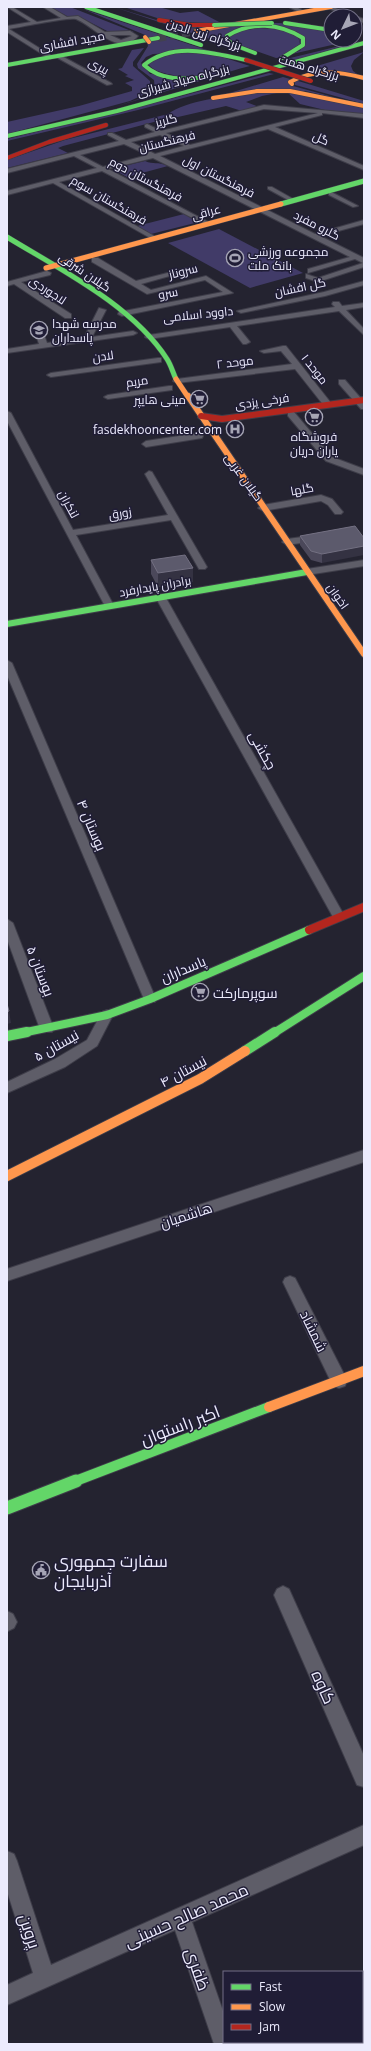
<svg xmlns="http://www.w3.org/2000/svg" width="371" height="2051" viewBox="0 0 371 2051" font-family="'Open Sans',Cairo,sans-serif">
	<rect width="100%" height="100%" fill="#242330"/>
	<g fill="#413b68">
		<polygon points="50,7 70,7 134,32 109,32 78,16 67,16"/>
		<polygon points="114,7 166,23 280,23 331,31 331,40 354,40 292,54 301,50 298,32 259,26 226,35 246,51"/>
		<polygon points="124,7 159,7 180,13 198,11 223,24 166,21"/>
		<polygon points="83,9 219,54 207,51 153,54 146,57 141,63 150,74 213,77 114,107 139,99 155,91 154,80 138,68 137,64 148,46 145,35"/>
		<polygon points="259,28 278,29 298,36 300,44 282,57 276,58 236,44 228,36 239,31"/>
		<polygon points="364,40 289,62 282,60"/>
		<polygon points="144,48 133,62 133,66 150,81 150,88 145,94 130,101 7,134 7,122 79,106 132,91 132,87 125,83 134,80 125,76 128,75 118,69 122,68 132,50"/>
		<path d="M181,52L216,55L250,66C237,69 224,74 210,76C197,78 154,77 148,63L158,56Z"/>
		<polygon points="364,52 354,60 351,66 353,71 360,76 310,68"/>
		<polygon points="269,73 274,74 138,110 7,141 7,139 174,98"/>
		<polygon points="283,77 290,79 293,86 355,103 305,91 223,95"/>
		<polygon points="295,80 364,101 364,104 299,86 295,85"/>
		<polygon points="287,92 364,108 364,114 325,110 300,104"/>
		<path d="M249,93H277L262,96L246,102L259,107L242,111L226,106L178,117L169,118L63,146L58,148L68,153L7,168V160L65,140L168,114C187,100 225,97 249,93Z"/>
		<path d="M145,161C154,165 157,161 168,166L127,177L112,169Z"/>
		<polygon points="184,214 199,222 151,234 137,226"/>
		<polygon points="219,229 303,273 250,288 168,243"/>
	</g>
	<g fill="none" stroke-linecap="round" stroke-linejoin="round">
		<polyline stroke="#42414f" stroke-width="8" stroke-dasharray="8 4" stroke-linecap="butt" points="158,38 196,31"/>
		<defs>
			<g id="street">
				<path d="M7,7H12L37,22L61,18L43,7H50L67,17L78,16L105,32L130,31L138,36C119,58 94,26 76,19C69,17 20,27 9,29L52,56L50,59L7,32V26L31,22ZM110,35H129L132,36L121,40Z"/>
				<polygon points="289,7 296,7 306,12 301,13"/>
				<polygon points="326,7 333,7 354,16 346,16"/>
				<polygon points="355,16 364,19 364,23 355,20"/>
				<polygon points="58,54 111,83 112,84 107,85 56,57"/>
				<path d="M264,105L364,114V118L322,113V115L275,127L364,166V170L268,129L160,156L315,234L364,220V224L320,236L364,258V267L318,282L306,278V274L318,278L363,263L355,259L308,273V269L350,257L153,158L108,169L210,223V225H206L102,171L59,182L156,237V239H152L53,183L7,195V191L97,168L74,156L7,173V169L119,141L108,135V133H112L126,140L155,132L145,127V125L147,124L161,131ZM264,109L318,113L190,145L166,133ZM160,135L184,146L155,154L131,142ZM124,144L148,155L103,167L80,155Z"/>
				<polygon points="268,187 272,187 295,200 290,201 268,189"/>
				<polygon points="329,193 333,193 358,206 353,207 329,195"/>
				<polygon points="92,258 98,258 136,281 187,268 191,270 141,284 151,290 206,276 233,293 122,316 118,314 119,312 223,292 205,280 147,294 92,262"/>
				<polygon points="47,271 51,273 50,275 21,282 71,314 71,318 65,318 14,284 7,286 7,282"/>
				<polygon points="364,281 364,285 325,296 241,313 237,311 324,292"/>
				<polygon points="333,302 339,302 342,306 364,303 364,307 346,310 364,329 364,335 339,311 237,326 250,342 246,344 243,344 230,327 149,339 145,337 149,335 335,307 332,304"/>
				<polygon points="99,308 106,310 92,337 133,331 137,333 133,335 7,353 7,349 39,344 36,335 40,333 44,335 47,343 84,338"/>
				<polygon points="283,346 286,346 331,403 331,407 325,407 295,369 177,383 173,381 177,379 292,364 281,351 264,353 260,351"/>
				<polygon points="158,358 161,358 161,362 51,377 47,375 51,373"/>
				<polygon points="339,380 345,380 364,402 364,409 361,409 339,384"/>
				<polygon points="169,386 172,386 172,390 108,399 104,397 108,395"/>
				<polygon points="7,411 11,413 73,530 168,515 145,474 149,471 152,472 207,567 205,569 199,569 171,520 76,535 114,606 109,609 106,608 7,421"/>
				<polygon points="288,412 294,412 332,457 364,469 364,475 326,461 288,416"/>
				<polygon points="199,433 203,436 202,438 146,447 142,444 146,441"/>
				<polygon points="321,495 332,499 343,512 341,514 335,514 328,505 321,501 263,511 258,508 263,505"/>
				<polygon points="318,535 323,538 321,540 287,545 282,542 287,539"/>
				<polygon points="364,560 364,566 307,575 302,572 307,569"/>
				<polygon points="161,595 166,598 345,917 343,920 335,920 333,917 156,598"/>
				<polygon points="7,660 12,663 156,999 155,1002 145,1002 144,999 7,675"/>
				<polygon points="7,919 13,923 54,1029 52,1032 42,1032 40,1029 7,939"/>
				<polygon points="107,1010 112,1012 113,1015 97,1046 65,1067 7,1093 7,1082 55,1059 87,1040 102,1012"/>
				<polygon points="364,1150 364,1162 7,1281 7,1269"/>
				<polygon points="290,1276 295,1278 345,1376 347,1381 345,1386 339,1388 333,1386 283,1282 285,1278"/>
				<polygon points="283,1586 289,1589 364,1756 364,1787 357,1785 274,1595 277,1589"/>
				<polygon points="7,1611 13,1614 17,1622 14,1628 8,1631"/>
				<polygon points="364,1825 364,1845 192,1922 224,2014 224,2042 234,2042 234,2044 214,2044 175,1930 7,2005 7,1985 33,1973 7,1891 7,1851 14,1854 17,1861 51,1965"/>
			</g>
			<g id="fast-far5">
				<polyline points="86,7 201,45"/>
				<polyline points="285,23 331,30"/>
				<path d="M255,53L234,45L227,40V36C251,21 279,23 303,38V45L282,58"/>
				<polyline points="7,65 158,38"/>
				<path d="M209,77C186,79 162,82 144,65C174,41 212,53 246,60"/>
				<polyline points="7,136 117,111 364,43"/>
			</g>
			<g id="fast-far4">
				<polyline points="281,204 364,181"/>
				<path d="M7,237C61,270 132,305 167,359C171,365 173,373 176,379"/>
			</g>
			<polyline id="fast-far3" points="7,624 307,572"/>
			<g id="fast-far2">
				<polyline points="22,1033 107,1015 150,999 309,930"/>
				<polyline points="274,1033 364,976"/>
			</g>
			<g id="fast-far1">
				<polyline points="7,1036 27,1032"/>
				<polyline points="245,1051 275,1032"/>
				<polyline points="73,1482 269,1407"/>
			</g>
			<polyline id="fast" points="7,1508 76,1481"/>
			<g id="slow-far3">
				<polyline points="196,31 331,7"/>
				<path d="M292,84L290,82C314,69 338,71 364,78"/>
				<polyline points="213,98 257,91 290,91 364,106"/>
			</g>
			<g id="slow-far2">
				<polyline points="46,268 281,204"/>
				<polyline points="176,379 188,397"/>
			</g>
			<polyline id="slow-far1" points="188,396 364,654"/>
			<g id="slow">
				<polyline points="7,1176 200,1079 245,1051"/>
				<polyline points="269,1407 364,1371"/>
			</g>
			<g id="jam-far2">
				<polyline points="159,20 190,25 214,25"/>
				<polyline points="7,158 49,142 106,125"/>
			</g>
			<polyline id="jam-far1" points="201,416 222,419 364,400"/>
			<polyline id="jam" points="309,930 364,907"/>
		</defs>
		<use href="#street" stroke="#3e3d49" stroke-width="2"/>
		<use href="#fast-far5" stroke="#3e3d49" stroke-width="5"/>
		<use href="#fast-far4" stroke="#3e3d49" stroke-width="6"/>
		<use href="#fast-far3" stroke="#3e3d49" stroke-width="8"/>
		<use href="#fast-far2" stroke="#3e3d49" stroke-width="10"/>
		<use href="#fast-far1" stroke="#3e3d49" stroke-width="12"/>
		<use href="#fast" stroke="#3e3d49" stroke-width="15"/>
		<use href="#slow-far3" stroke="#3e3d49" stroke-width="5"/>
		<use href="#slow-far2" stroke="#3e3d49" stroke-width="6"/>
		<use href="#slow-far1" stroke="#3e3d49" stroke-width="8"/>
		<use href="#slow" stroke="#3e3d49" stroke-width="12"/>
		<use href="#jam-far2" stroke="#3e3d49" stroke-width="5"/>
		<use href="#jam-far1" stroke="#3e3d49" stroke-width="8"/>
		<use href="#jam" stroke="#3e3d49" stroke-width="10"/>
		<use href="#street" fill="#5e5d68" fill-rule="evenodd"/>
		<use href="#fast-far5" stroke="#63d668" stroke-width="4"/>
		<use href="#fast-far4" stroke="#63d668" stroke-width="5"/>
		<use href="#fast-far3" stroke="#63d668" stroke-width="6"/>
		<use href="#fast-far2" stroke="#63d668" stroke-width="8"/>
		<use href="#fast-far1" stroke="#63d668" stroke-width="10"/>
		<use href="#fast" stroke="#63d668" stroke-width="13"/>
		<use href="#slow-far3" stroke="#ff974d" stroke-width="4"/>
		<use href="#slow-far2" stroke="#ff974d" stroke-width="5"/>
		<use href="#slow-far1" stroke="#ff974d" stroke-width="6"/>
		<use href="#slow" stroke="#ff974d" stroke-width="10"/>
		<use href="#jam-far2" stroke="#b3261e" stroke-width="4"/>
		<use href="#jam-far1" stroke="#b3261e" stroke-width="6"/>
		<use href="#jam" stroke="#b3261e" stroke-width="8"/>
		<defs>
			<polyline id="fast-bridge" points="214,25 272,23"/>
			<polyline id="slow-bridge" points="145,37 149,42"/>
			<polyline id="jam-bridge" points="246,60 311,81"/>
		</defs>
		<use href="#fast-bridge" stroke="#3e3d49" stroke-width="5" stroke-linecap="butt"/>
		<use href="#slow-bridge" stroke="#3e3d49" stroke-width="5" stroke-linecap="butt"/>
		<use href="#jam-bridge" stroke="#3e3d49" stroke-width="5" stroke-linecap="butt"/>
		<use href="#fast-bridge" stroke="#63d668" stroke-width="4"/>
		<use href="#slow-bridge" stroke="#ff974d" stroke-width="4"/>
		<use href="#jam-bridge" stroke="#b3261e" stroke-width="4"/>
	</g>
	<g fill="#4b485a">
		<polygon points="355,526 322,563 311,560 300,545 300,536"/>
		<polygon points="151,560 193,582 158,587 151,574"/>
	</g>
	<g fill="#343242">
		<polygon points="364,546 364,555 322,563 322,554"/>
		<polygon points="193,568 193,582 158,587 158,573"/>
		<polygon points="9,1011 11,1023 7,1024 7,1012"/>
	</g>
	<g fill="#5c5a6c" stroke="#737082">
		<polygon points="355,526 364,538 364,546 322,554 311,551 300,536"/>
		<polygon points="185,555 193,568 158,573 151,560"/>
		<polygon points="7,1004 9,1011 7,1012"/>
	</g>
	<defs>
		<symbol id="stadium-ring" viewBox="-11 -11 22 22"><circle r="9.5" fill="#201d36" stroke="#a6a5b5" stroke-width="1.5"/><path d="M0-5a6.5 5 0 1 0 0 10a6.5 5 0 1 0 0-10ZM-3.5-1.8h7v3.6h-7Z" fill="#a6a5b5"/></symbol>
		<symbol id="school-ring" viewBox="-11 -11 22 22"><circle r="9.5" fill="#201d36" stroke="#a6a5b5" stroke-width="1.5"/><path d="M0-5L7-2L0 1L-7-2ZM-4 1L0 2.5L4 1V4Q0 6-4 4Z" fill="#a6a5b5"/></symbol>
		<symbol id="supermarket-ring" viewBox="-11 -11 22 22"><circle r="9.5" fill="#201d36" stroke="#a6a5b5" stroke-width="1.5"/><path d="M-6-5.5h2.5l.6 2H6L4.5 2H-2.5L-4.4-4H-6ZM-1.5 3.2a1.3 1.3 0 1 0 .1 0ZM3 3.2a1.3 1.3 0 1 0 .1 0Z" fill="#a6a5b5"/></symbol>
		<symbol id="hospital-ring" viewBox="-11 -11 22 22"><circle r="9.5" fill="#201d36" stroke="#a6a5b5" stroke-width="1.5"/><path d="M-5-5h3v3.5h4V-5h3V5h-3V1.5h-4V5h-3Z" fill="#a6a5b5"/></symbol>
		<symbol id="civic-ring" viewBox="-11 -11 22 22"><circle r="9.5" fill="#201d36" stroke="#a6a5b5" stroke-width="1.5"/><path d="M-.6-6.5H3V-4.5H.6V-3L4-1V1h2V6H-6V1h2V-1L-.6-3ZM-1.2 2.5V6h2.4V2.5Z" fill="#a6a5b5"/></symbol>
	</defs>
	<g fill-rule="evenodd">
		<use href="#stadium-ring" x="225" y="248" width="20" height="20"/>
		<use href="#school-ring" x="29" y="320" width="20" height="20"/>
		<use href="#supermarket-ring" x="189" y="389" width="20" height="20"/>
		<use href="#supermarket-ring" x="304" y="407" width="20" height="20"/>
		<use href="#hospital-ring" x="225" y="419" width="20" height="20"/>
		<use href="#supermarket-ring" x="190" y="982" width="20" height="20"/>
		<use href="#civic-ring" x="31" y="1560" width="20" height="20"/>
	</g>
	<g text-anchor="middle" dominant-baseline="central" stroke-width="3" stroke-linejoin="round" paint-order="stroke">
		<g font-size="12" fill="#ecebfd" stroke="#201d36">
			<text transform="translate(204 34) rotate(18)">بزرگراه زین الدین</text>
			<text transform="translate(72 41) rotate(-10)">مجید افشاری</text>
			<text transform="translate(99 66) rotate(29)">پیری</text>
			<text transform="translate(309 67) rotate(17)">بزرگراه همت</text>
			<text transform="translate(183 80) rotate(-15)">بزرگراه صیاد شیرازی</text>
			<text transform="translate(166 120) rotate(-14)">گلریز</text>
			<text transform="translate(321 138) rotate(24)">گل</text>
			<text transform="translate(167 141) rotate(-14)">فرهنگستان</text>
			<text transform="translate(219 176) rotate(27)">فرهنگستان اول</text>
			<text transform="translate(146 179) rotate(28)">فرهنگستان دوم</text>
			<text transform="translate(109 200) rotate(30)">فرهنگستان سوم</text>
			<text transform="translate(206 212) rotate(-15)">عراقی</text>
			<text transform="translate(317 225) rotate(27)">گلرو مفرد</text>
			<text transform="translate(183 271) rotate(-14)">سروناز</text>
			<text transform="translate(85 272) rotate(34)">گیلان شرقی</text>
			<text transform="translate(300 287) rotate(-12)">گل افشان</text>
			<text transform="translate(48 290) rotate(33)">لاجوردی</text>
			<text transform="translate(168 293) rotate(-11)">سرو</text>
			<text transform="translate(198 314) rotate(-6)">داوود اسلامی</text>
			<text transform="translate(103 356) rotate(-8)">لادن</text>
			<text transform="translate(235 362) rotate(-7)">موحد ۲</text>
			<text transform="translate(315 369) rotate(52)">موحد ۱</text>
			<text transform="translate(137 381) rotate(-8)">مریم</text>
			<text transform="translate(262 401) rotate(-8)">فرخی یزدی</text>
			<text transform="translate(244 477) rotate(54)">گیلان غربی</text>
			<text transform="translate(302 489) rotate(-10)">گلها</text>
			<text transform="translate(69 504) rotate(62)">لنکران</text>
			<text transform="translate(120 513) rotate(-9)">زورق</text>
			<text transform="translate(155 586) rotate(-10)">برادران پایدارفرد</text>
			<text transform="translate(338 596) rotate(55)">اخوان</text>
		</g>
		<g font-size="12" fill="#ecebfd" stroke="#201d36" text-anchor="start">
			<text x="248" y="251">مجموعه ورزشی<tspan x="248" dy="14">بانک ملت</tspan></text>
			<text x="52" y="323">مدرسه شهدا<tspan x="52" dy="14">پاسداران</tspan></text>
			<text x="186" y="399" text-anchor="end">مینی هایپر</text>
			<text x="222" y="429" text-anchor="end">fasdekhooncenter.com</text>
			<text x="314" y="436" text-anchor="middle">فروشگاه<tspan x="314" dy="14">یاران دریان</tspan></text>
		</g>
		<g font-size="14" fill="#ecebfd" stroke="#201d36">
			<text transform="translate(263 750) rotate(61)">چکشی</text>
			<text transform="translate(92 825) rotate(67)">بوستان ۴</text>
			<text transform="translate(183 969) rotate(-23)">پاسداران</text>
			<text transform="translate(41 971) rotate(69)">بوستان ۵</text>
			<text transform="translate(56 1045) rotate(-29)">نیستان ۵</text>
			<text transform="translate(183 1071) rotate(-28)">نیستان ۴</text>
			<text transform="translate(186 1215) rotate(-18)">هاشمیان</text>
			<text transform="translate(314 1331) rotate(64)">شمشاد</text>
		</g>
		<g font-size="14" fill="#ecebfd" stroke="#201d36" text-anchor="start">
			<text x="213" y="992">سوپرمارکت</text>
		</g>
		<g font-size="17" fill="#ecebfd" stroke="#201d36">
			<text transform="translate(180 1425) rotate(-21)">اکبر راستوان</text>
			<text transform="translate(324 1687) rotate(66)">کاوه</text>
			<text transform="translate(186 1915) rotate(-24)">محمد صالح حسینی</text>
			<text transform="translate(30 1931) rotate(72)">پروین</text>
			<text transform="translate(198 1969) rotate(71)">ظفری</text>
		</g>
		<g font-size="17" fill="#ecebfd" stroke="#201d36" text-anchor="start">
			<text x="54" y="1560">سفارت جمهوری<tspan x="54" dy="20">آذربایجان</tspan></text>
		</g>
	</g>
	<rect width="371" height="2051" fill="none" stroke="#ecebfd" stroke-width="16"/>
	<rect x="223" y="1971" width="140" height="72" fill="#201d36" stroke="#726f86"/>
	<rect x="231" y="1984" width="20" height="6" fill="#63d668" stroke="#726f86"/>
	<text x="259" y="1991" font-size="12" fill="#ecebfd">Fast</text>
	<rect x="231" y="2004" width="20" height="6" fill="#ff974d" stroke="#726f86"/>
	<text x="259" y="2011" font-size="12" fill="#ecebfd">Slow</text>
	<rect x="231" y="2024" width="20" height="6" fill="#b3261e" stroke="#726f86"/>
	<text x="259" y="2031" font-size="12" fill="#ecebfd">Jam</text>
	<g transform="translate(343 28) rotate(227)"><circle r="19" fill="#201d36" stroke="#726f86"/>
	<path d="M0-3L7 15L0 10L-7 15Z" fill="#a6a5b5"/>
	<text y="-6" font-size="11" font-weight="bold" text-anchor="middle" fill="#ecebfd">N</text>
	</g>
</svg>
